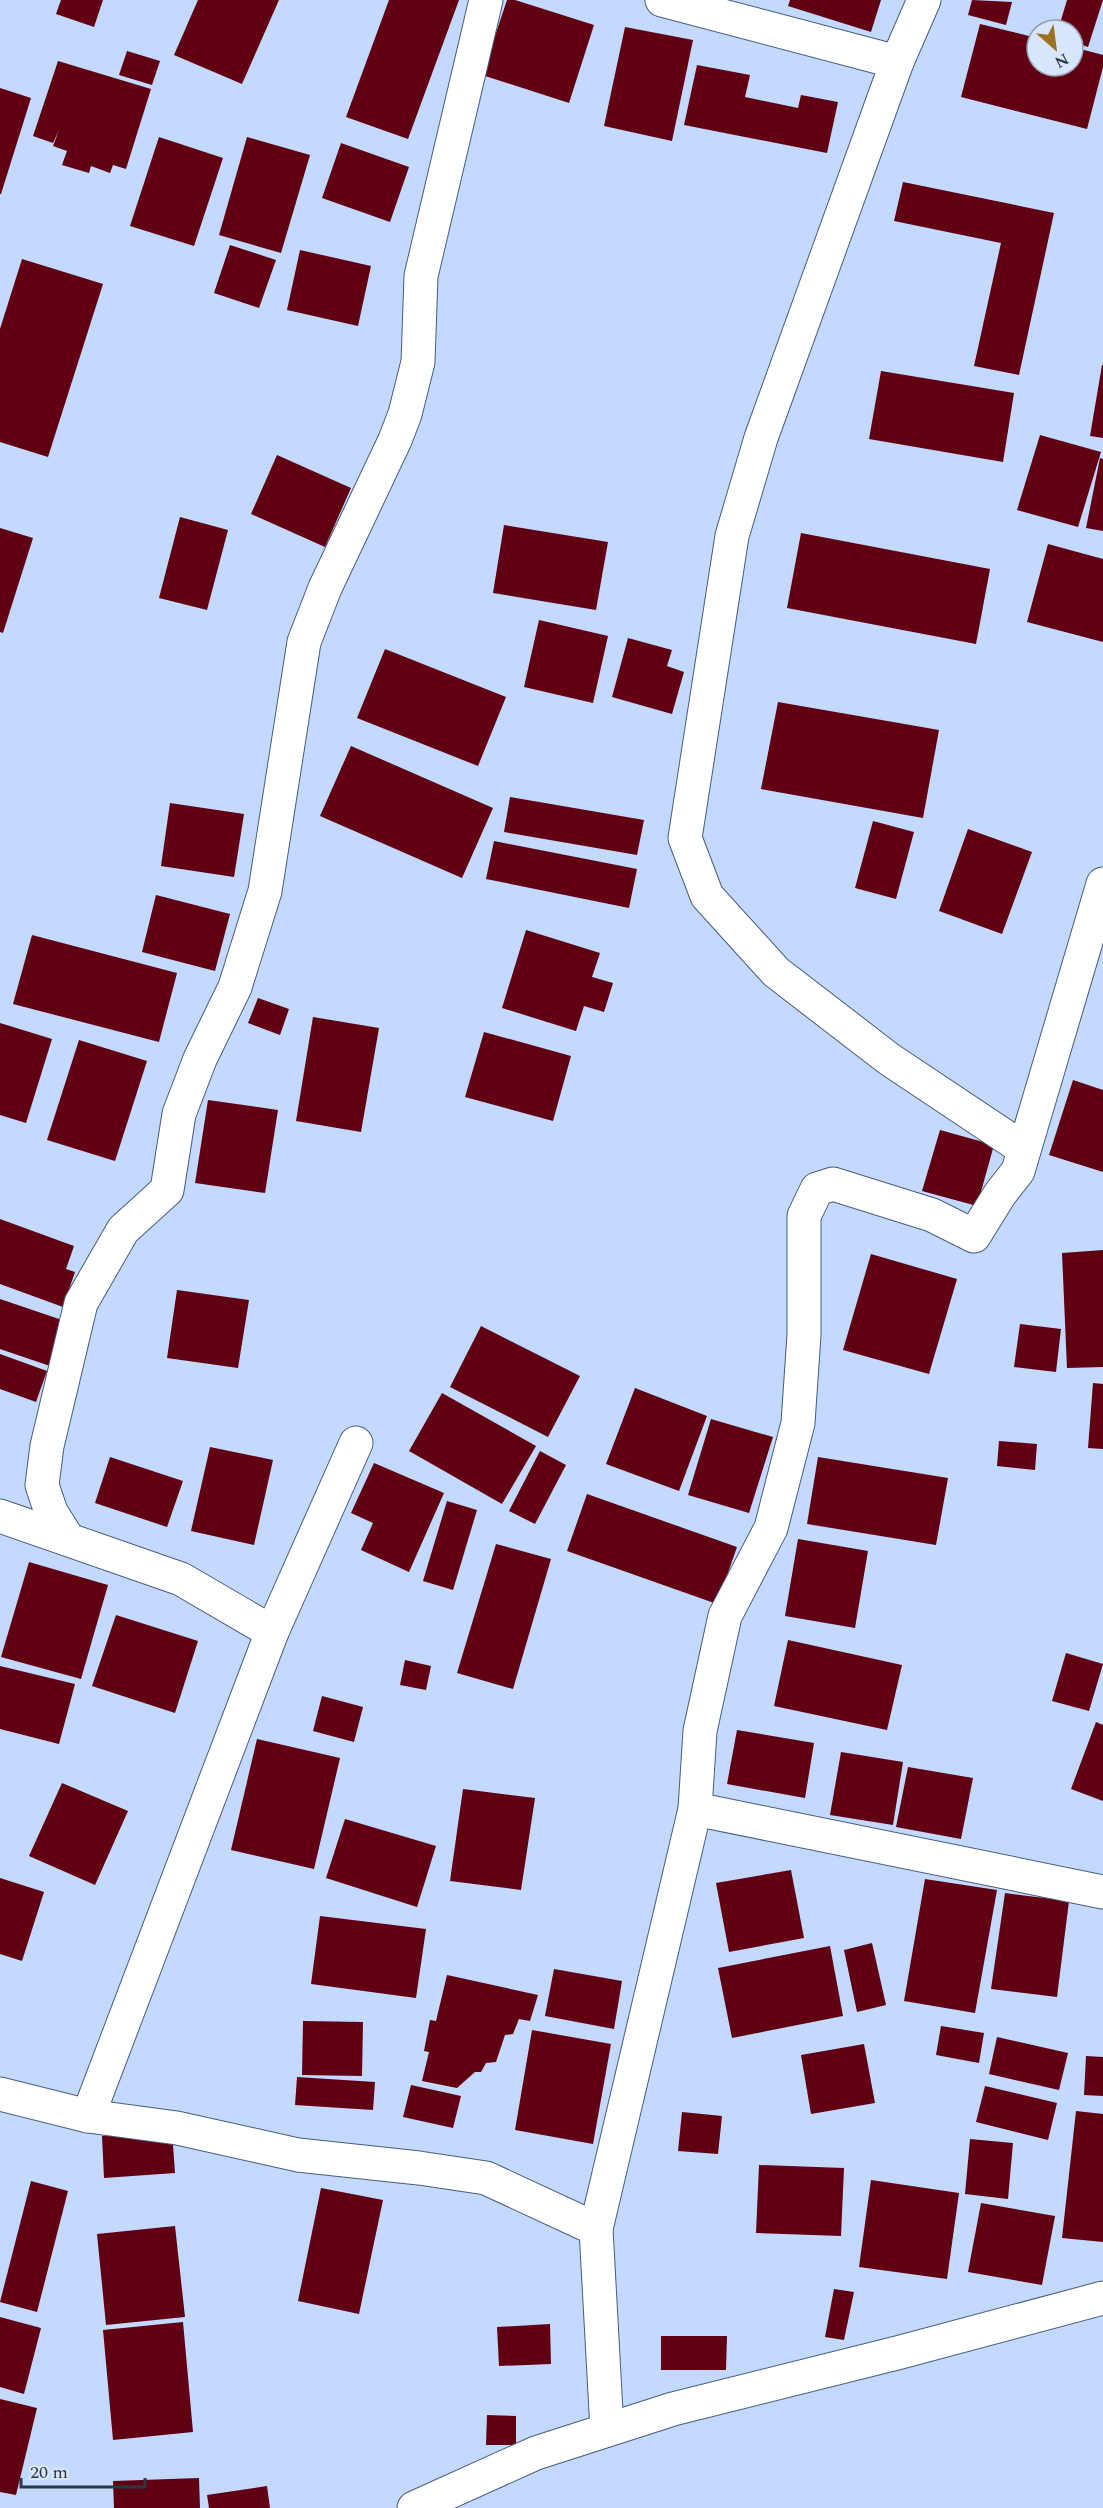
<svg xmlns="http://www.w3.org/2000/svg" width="1103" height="2508" viewBox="0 0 1103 2508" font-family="Spectral,serif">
	<rect width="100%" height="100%" fill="#c3d9fd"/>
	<g fill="#610013">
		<polygon points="61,0 103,0 94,27 56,14"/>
		<polygon points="198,0 279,0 242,84 174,55"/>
		<polygon points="389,0 459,0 408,139 346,117"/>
		<polygon points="507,0 515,0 594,25 569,103 482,75"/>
		<polygon points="790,0 881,0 871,32 788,6"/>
		<polygon points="972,0 1012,2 1006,25 968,15"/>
		<polygon points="1067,0 1103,0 1088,47 1073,42 1073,30 1058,30"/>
		<polygon points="980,24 1037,38 1037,66 1073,66 1073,47 1103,55 1103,67 1087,129 961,97"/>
		<polygon points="625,27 693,40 672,141 604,126"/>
		<polygon points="127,51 160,61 152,85 119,75"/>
		<polygon points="58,61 151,89 126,169 113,165 110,173 91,166 89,173 62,165 67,151 53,146 59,130 53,143 33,136"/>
		<polygon points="697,65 750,75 745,97 798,108 801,95 838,102 827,153 684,125"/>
		<polygon points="0,88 31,98 1,194 0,194"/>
		<polygon points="159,137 223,158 194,246 130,226"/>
		<polygon points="247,137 310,155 281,253 219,235"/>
		<polygon points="341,143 409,167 390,222 322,198"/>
		<polygon points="903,182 1054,213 1019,375 974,366 1001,243 894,221"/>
		<polygon points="230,245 276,260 259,308 214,293"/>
		<polygon points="300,250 371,266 358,326 287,310"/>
		<polygon points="22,259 103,284 48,457 0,442 0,329"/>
		<polygon points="1102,365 1103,365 1103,438 1090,436"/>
		<polygon points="881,371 1014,393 1003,462 869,439"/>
		<polygon points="1040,435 1101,452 1078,527 1017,510"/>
		<polygon points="277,455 351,488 325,547 251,514"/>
		<polygon points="1100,458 1103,459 1103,531 1086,528"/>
		<polygon points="180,517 228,530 207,610 159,598"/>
		<polygon points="504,525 608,542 596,610 493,593"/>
		<polygon points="0,528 33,538 3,633 0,632"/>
		<polygon points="801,533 990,569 976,644 787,608"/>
		<polygon points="1048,544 1103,559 1103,642 1027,622"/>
		<polygon points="539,620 608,636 593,703 524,687"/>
		<polygon points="628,638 672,650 667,666 684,672 672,714 612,697"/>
		<polygon points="385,649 506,697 478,766 357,718"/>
		<polygon points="778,702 939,730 923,818 761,789"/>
		<polygon points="351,746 493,808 462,878 320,816"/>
		<polygon points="510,797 644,820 637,855 504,832"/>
		<polygon points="170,803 244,814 234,877 161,866"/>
		<polygon points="873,821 914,832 896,899 855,888"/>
		<polygon points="968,829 1032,852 1002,934 939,911"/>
		<polygon points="494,841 637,869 629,908 486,879"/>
		<polygon points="156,895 230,914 215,971 142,952"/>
		<polygon points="526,930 600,953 592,977 613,983 604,1012 584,1006 576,1031 502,1008"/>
		<polygon points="32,935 177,973 159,1042 13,1004"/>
		<polygon points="258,998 289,1009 280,1035 248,1023"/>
		<polygon points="313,1017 379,1028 361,1132 296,1121"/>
		<polygon points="0,1023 52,1039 26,1123 0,1115"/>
		<polygon points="484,1032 571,1056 553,1121 465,1097"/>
		<polygon points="79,1040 147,1061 115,1161 47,1140"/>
		<polygon points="1073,1080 1103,1090 1103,1172 1049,1155"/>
		<polygon points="208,1100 278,1110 265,1193 195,1183"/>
		<polygon points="940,1130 994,1145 977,1206 922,1191"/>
		<polygon points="0,1219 74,1246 66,1269 75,1272 63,1307 0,1284"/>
		<polygon points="1103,1250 1103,1367 1067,1368 1062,1253"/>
		<polygon points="871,1254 957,1279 929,1374 843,1350"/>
		<polygon points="177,1290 249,1300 238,1368 167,1358"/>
		<polygon points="0,1299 65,1321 50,1366 0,1349"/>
		<polygon points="1020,1324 1061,1329 1056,1372 1014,1367"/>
		<polygon points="481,1326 580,1376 548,1437 450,1387"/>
		<polygon points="0,1354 47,1371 36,1402 0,1389"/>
		<polygon points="1093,1383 1103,1384 1103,1449 1088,1448"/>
		<polygon points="635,1388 707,1416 679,1491 606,1464"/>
		<polygon points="442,1393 536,1446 502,1504 409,1451"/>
		<polygon points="711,1419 773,1437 749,1513 688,1495"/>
		<polygon points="999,1441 1037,1444 1035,1470 997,1466"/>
		<polygon points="210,1447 273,1460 254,1545 191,1531"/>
		<polygon points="540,1451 566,1465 535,1524 509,1511"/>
		<polygon points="110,1457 183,1481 167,1527 95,1503"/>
		<polygon points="818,1457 948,1478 936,1545 807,1524"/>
		<polygon points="374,1463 444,1493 409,1572 361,1550 373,1523 351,1513"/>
		<polygon points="587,1494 737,1547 717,1604 567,1551"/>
		<polygon points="447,1501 477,1510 453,1590 423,1581"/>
		<polygon points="798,1539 868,1551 855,1628 785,1616"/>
		<polygon points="496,1544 551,1559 513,1689 457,1673"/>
		<polygon points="29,1562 108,1585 81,1679 1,1657"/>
		<polygon points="116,1615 198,1641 175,1713 92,1686"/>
		<polygon points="788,1640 902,1665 887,1730 774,1706"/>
		<polygon points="1066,1653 1103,1664 1089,1711 1052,1701"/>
		<polygon points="405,1660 431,1666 426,1690 400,1685"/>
		<polygon points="0,1666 75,1684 59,1744 0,1729"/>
		<polygon points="322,1696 363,1707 354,1742 313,1731"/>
		<polygon points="1096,1722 1103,1725 1103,1801 1071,1789"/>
		<polygon points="737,1730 814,1743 805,1798 727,1784"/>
		<polygon points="257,1739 340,1758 314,1869 231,1850"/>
		<polygon points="841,1752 903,1762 893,1825 830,1815"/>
		<polygon points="908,1767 973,1778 961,1839 896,1827"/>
		<polygon points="62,1783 128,1811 95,1885 29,1856"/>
		<polygon points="463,1789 535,1798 521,1890 450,1881"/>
		<polygon points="345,1819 436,1846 417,1907 326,1878"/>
		<polygon points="791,1870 804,1938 729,1952 716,1883"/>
		<polygon points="0,1878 44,1892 22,1961 0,1954"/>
		<polygon points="925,1879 997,1890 975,2013 904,2001"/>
		<polygon points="1005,1893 1069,1901 1057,1997 991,1989"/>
		<polygon points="320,1916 426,1929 416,1998 311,1984"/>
		<polygon points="872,1943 886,2005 857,2012 844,1950"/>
		<polygon points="830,1946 843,2016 732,2038 718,1968"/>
		<polygon points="554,1969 622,1981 614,2029 545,2016"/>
		<polygon points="447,1975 538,1995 530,2021 519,2019 513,2034 505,2035 496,2062 486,2063 481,2072 475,2072 457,2088 422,2081 429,2052 424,2051 430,2020 436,2021"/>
		<polygon points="303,2021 363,2022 362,2076 302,2075"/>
		<polygon points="941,2026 984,2033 979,2063 936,2055"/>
		<polygon points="532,2030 611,2044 593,2144 515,2130"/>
		<polygon points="997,2037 1068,2053 1059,2090 989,2074"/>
		<polygon points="864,2044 875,2103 811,2114 801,2055"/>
		<polygon points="1086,2056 1103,2057 1103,2096 1084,2095"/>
		<polygon points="297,2077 375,2082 373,2110 295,2105"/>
		<polygon points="411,2085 461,2096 453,2128 403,2117"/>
		<polygon points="985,2086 1057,2103 1048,2140 976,2122"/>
		<polygon points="1076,2111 1103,2114 1103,2242 1062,2238"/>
		<polygon points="682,2112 722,2116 718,2154 678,2151"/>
		<polygon points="172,2131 175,2173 104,2178 102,2136"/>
		<polygon points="970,2139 1013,2143 1008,2199 965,2194"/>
		<polygon points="759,2165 844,2168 841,2236 756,2233"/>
		<polygon points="871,2180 959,2193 947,2279 859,2267"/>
		<polygon points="31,2181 68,2191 37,2312 0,2302"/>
		<polygon points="321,2188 383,2200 359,2314 298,2301"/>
		<polygon points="981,2203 1055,2216 1042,2285 968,2272"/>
		<polygon points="175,2226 185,2317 106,2325 97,2234"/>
		<polygon points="834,2289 854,2292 844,2340 825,2337"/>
		<polygon points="0,2317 41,2328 24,2394 0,2387"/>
		<polygon points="183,2322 193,2432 113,2440 103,2330"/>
		<polygon points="550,2324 551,2364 499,2366 497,2327"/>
		<polygon points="661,2336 727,2336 726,2370 661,2370"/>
		<polygon points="0,2399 37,2408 16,2495 0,2492"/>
		<polygon points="487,2415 516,2416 516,2445 486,2445"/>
		<polygon points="199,2478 200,2508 114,2508 113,2481"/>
		<polygon points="267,2486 270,2508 209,2508 207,2495"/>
	</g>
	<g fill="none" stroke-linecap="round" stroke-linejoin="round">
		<defs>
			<g id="minor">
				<polyline points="662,0 897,62"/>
				<polyline points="924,0 897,62 761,438 732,536 685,838 707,896 776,972 889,1059 1024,1149"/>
				<polyline points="0,1516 181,1579 272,1632"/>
				<polyline points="68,1539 51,1512 42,1485 47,1446 81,1303 123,1230 167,1190 179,1114 200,1059 235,987 265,891 304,642 325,588 395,440 405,414 418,362 421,276 486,0"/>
				<polyline points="695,1809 1103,1892"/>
				<polyline points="0,2094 88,2116 177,2128 298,2155 419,2168 486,2178 596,2229"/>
				<polyline points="88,2116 272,1632 356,1443"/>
				<polyline points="607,2430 596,2229 695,1809 700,1731 725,1616 771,1528 798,1423 804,1335 804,1216 817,1189 833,1184 932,1215 974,1236 1000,1194 1018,1171 1103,884"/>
				<polyline points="414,2508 536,2453 673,2409 897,2353 1103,2298"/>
			</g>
		</defs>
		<use href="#minor" stroke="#495c7b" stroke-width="35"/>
		<use href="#minor" stroke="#fff" stroke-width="33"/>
	</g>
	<g transform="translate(1055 48) rotate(152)"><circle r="28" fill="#d8e6fc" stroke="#94a0b2" stroke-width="1.5"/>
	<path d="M0-4.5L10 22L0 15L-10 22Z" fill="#9c7220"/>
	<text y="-9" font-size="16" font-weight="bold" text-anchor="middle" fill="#2d3644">N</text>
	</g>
	<path d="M21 2478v9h124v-9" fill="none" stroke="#2d3644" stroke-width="3"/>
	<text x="30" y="2478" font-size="18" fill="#2d3644" stroke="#d8e6fc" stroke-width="4.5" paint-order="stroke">20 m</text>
</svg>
